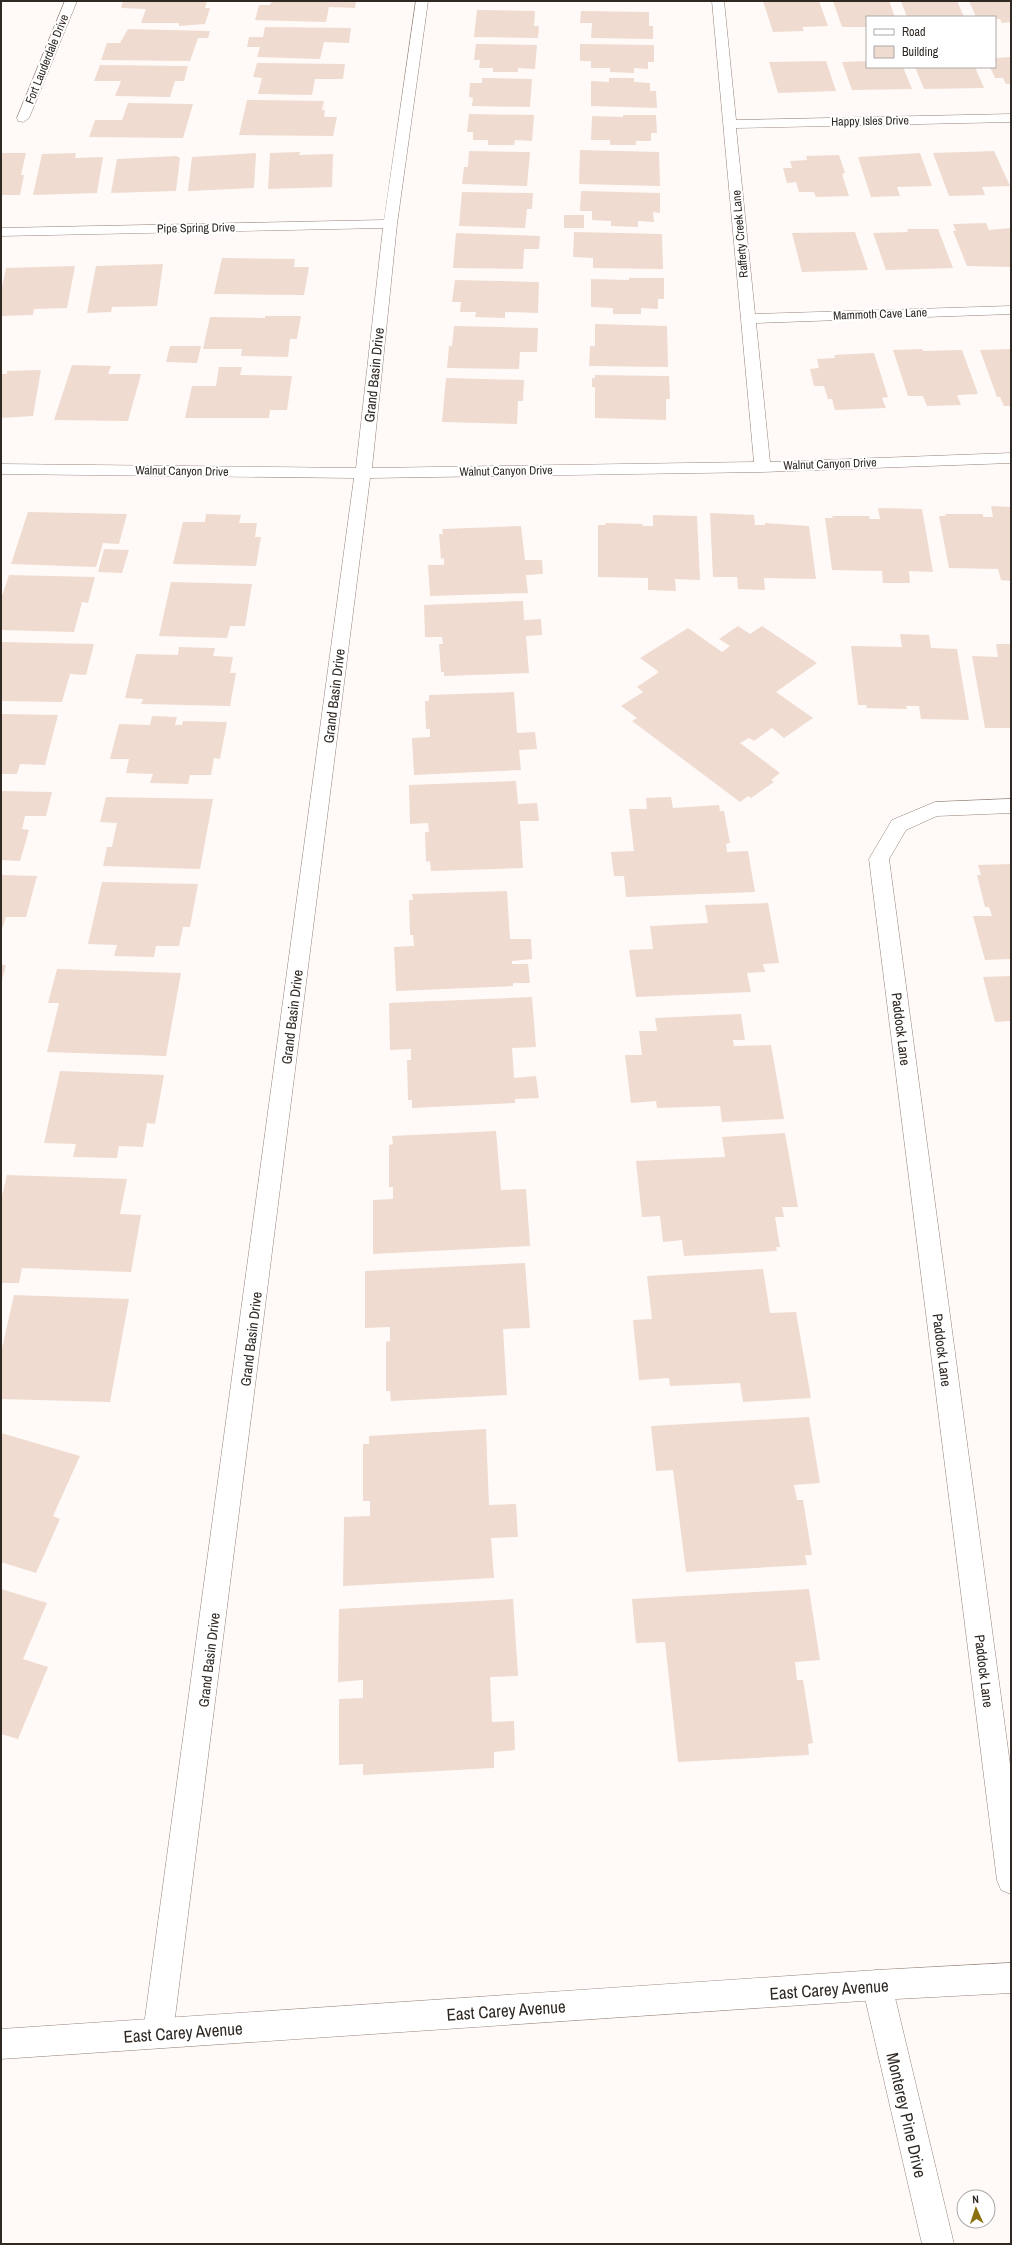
<svg xmlns="http://www.w3.org/2000/svg" width="1012" height="2245" viewBox="0 0 1012 2245" font-family="'Archivo Narrow',sans-serif">
	<rect width="100%" height="100%" fill="#fffaf8"/>
	<g fill="#f0dbd0">
		<polygon points="123,1 207,1 205,8 210,8 205,24 179,26 179,23 141,23 146,9 121,8"/>
		<polygon points="272,1 356,1 355,8 329,7 326,22 255,20 259,5 270,5"/>
		<polygon points="763,1 819,1 828,26 802,27 804,31 773,32"/>
		<polygon points="833,1 889,1 895,17 867,17 865,20 867,27 842,27"/>
		<polygon points="901,1 957,1 964,17 907,17"/>
		<polygon points="969,1 1011,1 1011,22 1002,23 1000,19 995,19 995,17 976,17"/>
		<polygon points="477,10 535,11 534,26 539,26 538,38 474,37"/>
		<polygon points="581,11 649,12 649,26 653,26 653,39 591,38 592,23 580,23"/>
		<polygon points="265,27 351,28 349,43 324,42 320,59 257,57 260,47 247,47 249,37 263,37"/>
		<polygon points="128,29 210,31 208,38 198,38 190,61 101,60 107,43 120,43"/>
		<polygon points="476,44 537,45 535,69 518,68 518,72 493,72 493,68 479,68 480,60 474,60"/>
		<polygon points="580,44 654,45 654,62 648,62 648,69 634,68 634,73 610,72 610,68 591,68 591,61 580,61"/>
		<polygon points="1011,57 1011,84 1006,84 1003,78 995,78 990,67 997,66 995,58"/>
		<polygon points="826,61 836,91 778,93 769,62"/>
		<polygon points="867,61 867,67 903,67 912,89 852,90 842,62"/>
		<polygon points="257,63 345,64 343,79 315,79 312,95 258,94 262,78 253,77"/>
		<polygon points="100,65 188,66 184,81 175,81 170,97 115,96 121,81 94,81"/>
		<polygon points="915,67 975,67 984,88 924,89"/>
		<polygon points="482,78 532,79 530,107 472,106 473,98 469,97 470,83 482,83"/>
		<polygon points="609,78 634,78 634,82 650,83 650,91 656,91 657,108 591,106 591,81 609,82"/>
		<polygon points="247,100 324,101 322,110 325,110 324,117 337,117 333,136 239,135"/>
		<polygon points="128,103 193,104 183,138 89,137 95,120 122,120"/>
		<polygon points="469,114 534,115 532,141 515,140 514,145 488,145 488,140 473,140 473,132 467,132"/>
		<polygon points="623,115 656,115 657,133 651,133 651,141 636,141 636,145 610,145 610,140 591,140 592,116 623,117"/>
		<polygon points="580,150 659,152 660,186 579,184"/>
		<polygon points="469,151 530,152 527,186 462,184 464,167 468,167"/>
		<polygon points="994,151 1010,186 982,187 985,195 949,196 933,153"/>
		<polygon points="300,152 299,155 333,154 332,187 268,189 270,153"/>
		<polygon points="1,153 26,153 21,175 24,175 20,195 1,195"/>
		<polygon points="76,153 75,158 103,157 97,193 33,195 42,154"/>
		<polygon points="256,153 254,188 188,191 192,157"/>
		<polygon points="920,153 932,186 897,187 900,196 871,197 858,157"/>
		<polygon points="839,155 845,173 842,174 849,196 816,197 814,192 799,192 796,182 787,183 783,168 792,168 790,161 807,160 806,156"/>
		<polygon points="176,156 180,158 176,191 111,193 117,159"/>
		<polygon points="581,191 660,193 660,213 653,212 654,222 638,221 638,227 611,226 611,221 592,220 592,211 580,211"/>
		<polygon points="462,192 533,193 532,209 527,209 525,228 459,226"/>
		<rect x="564" y="215" width="20" height="13"/>
		<polygon points="986,223 989,230 1011,228 1011,267 967,266 953,231 956,231 953,224"/>
		<polygon points="907,229 938,229 953,268 886,270 873,233 908,232"/>
		<polygon points="574,232 662,234 663,269 593,268 593,258 573,257"/>
		<polygon points="855,232 868,270 802,272 792,233"/>
		<polygon points="456,233 540,236 539,249 524,249 523,269 453,268"/>
		<polygon points="222,258 295,259 294,267 309,267 304,295 214,294"/>
		<polygon points="163,264 157,306 112,307 111,312 87,313 96,266"/>
		<polygon points="75,266 67,308 34,309 33,315 1,316 1,292 6,268"/>
		<polygon points="629,278 664,278 664,299 658,299 658,309 641,308 641,314 613,314 613,308 591,307 591,279 629,280"/>
		<polygon points="455,280 539,282 538,313 505,312 505,318 475,317 476,312 460,312 461,302 452,302"/>
		<polygon points="265,316 301,316 297,339 290,339 288,357 241,356 242,349 203,349 210,317 265,318"/>
		<polygon points="595,324 667,326 668,367 589,366 590,346 595,346"/>
		<polygon points="454,326 538,328 537,352 520,352 519,369 447,368 449,346 452,346"/>
		<polygon points="170,346 201,346 197,363 166,362"/>
		<polygon points="922,349 923,351 962,350 978,394 957,395 961,405 927,406 923,396 908,396 893,350"/>
		<polygon points="1011,349 1011,406 1004,406 1000,397 997,397 980,350"/>
		<polygon points="874,353 888,397 882,398 886,408 835,410 832,399 828,399 824,386 814,386 810,369 819,368 817,359 835,358 834,355"/>
		<polygon points="72,365 111,366 108,374 141,374 128,421 54,420"/>
		<polygon points="219,367 242,367 240,375 292,376 287,410 270,410 269,418 185,418 192,386 216,386"/>
		<polygon points="41,370 33,416 1,418 1,374 7,374 7,371"/>
		<polygon points="595,375 669,376 670,399 666,399 666,420 595,418 595,387 592,387 592,378 595,378"/>
		<polygon points="446,378 524,380 523,401 518,401 517,424 442,422"/>
		<polygon points="991,506 1011,507 1011,581 1001,580 998,569 949,568 939,516 946,516 945,514 983,514 983,517 993,517"/>
		<polygon points="878,508 922,509 933,572 909,571 910,583 883,583 882,571 832,570 825,518 833,518 832,516 869,516 870,519 880,519"/>
		<polygon points="28,512 127,514 119,544 103,543 96,567 11,564"/>
		<polygon points="710,513 754,515 755,525 765,525 765,523 809,526 816,579 764,578 765,590 738,589 737,577 713,577"/>
		<polygon points="206,514 241,515 239,523 257,523 255,537 261,537 256,566 173,564 183,522 205,522"/>
		<polygon points="653,515 697,516 700,580 675,579 676,591 648,590 648,578 598,577 598,525 605,525 606,523 642,524 643,526 653,526"/>
		<polygon points="521,526 525,560 542,560 543,574 526,575 528,593 430,596 428,565 444,565 444,558 441,559 439,534 443,534 442,529"/>
		<polygon points="104,549 129,550 122,573 98,572"/>
		<polygon points="9,575 95,577 88,603 82,602 74,632 1,630 1,599"/>
		<polygon points="171,582 252,584 245,626 230,626 227,638 159,636"/>
		<polygon points="523,601 524,620 541,619 542,635 526,636 529,673 444,676 444,672 441,672 439,644 443,644 442,637 425,637 424,605"/>
		<polygon points="738,626 750,634 762,626 817,663 776,692 813,718 784,738 772,728 754,741 749,738 740,743 780,773 771,780 774,782 751,798 748,796 740,802 632,721 637,718 621,706 643,692 637,687 659,672 640,658 688,628 722,652 730,646 719,639"/>
		<polygon points="900,634 929,635 931,648 957,649 969,720 921,719 919,706 906,706 907,709 867,708 866,705 858,705 851,646 902,647"/>
		<polygon points="1,642 94,644 86,675 70,674 62,702 1,701"/>
		<polygon points="996,644 1011,644 1011,728 985,728 972,656 998,657"/>
		<polygon points="179,647 215,648 213,656 233,657 230,673 236,673 230,706 141,704 143,699 125,698 136,654 178,655"/>
		<polygon points="514,692 517,733 535,732 537,749 519,750 521,770 414,775 412,738 430,737 430,729 426,729 425,701 429,701 429,695"/>
		<polygon points="1,714 58,715 45,765 20,764 17,774 1,774"/>
		<polygon points="152,716 177,717 175,725 182,725 183,721 227,722 220,759 214,758 211,775 190,775 188,784 150,783 153,774 126,773 129,759 110,759 119,724 150,725"/>
		<polygon points="516,781 518,804 537,803 539,821 520,821 523,868 431,871 430,861 426,862 425,832 429,832 428,823 410,824 409,785"/>
		<polygon points="1,791 52,792 46,816 25,816 22,829 29,830 20,861 1,860"/>
		<polygon points="106,797 213,799 200,869 103,866 107,847 112,847 117,823 100,822"/>
		<polygon points="671,797 673,808 719,805 720,811 724,811 730,843 726,844 727,852 748,851 755,892 626,897 624,876 614,876 611,852 634,851 629,809 647,809 646,798"/>
		<polygon points="1011,864 1011,959 985,960 973,916 992,916 989,907 985,907 977,875 981,875 978,865"/>
		<polygon points="1,875 37,876 26,917 6,917 1,932"/>
		<polygon points="102,882 198,884 190,927 183,927 179,946 156,946 154,957 114,956 117,945 88,944"/>
		<polygon points="507,891 510,939 531,939 532,959 512,961 512,964 528,964 530,983 513,983 513,986 396,991 394,947 414,946 413,935 410,935 409,900 413,900 412,894"/>
		<polygon points="768,903 779,963 763,964 765,972 747,973 751,992 636,997 629,950 653,949 650,926 708,923 705,905"/>
		<polygon points="1,965 6,965 1,984"/>
		<polygon points="57,969 181,973 166,1056 47,1052 59,1003 48,1003"/>
		<polygon points="1011,976 1011,1021 995,1022 983,977"/>
		<polygon points="532,997 536,1047 512,1048 514,1078 536,1076 539,1098 515,1099 515,1103 412,1108 412,1100 408,1100 407,1060 411,1060 411,1049 390,1050 389,1003"/>
		<polygon points="741,1014 745,1040 733,1040 734,1046 771,1045 784,1119 722,1122 720,1106 657,1108 656,1101 631,1103 625,1055 642,1055 639,1031 657,1031 655,1018"/>
		<polygon points="60,1071 164,1075 155,1124 147,1123 143,1147 119,1146 117,1158 73,1157 76,1144 44,1143"/>
		<polygon points="496,1131 501,1190 526,1189 530,1246 373,1254 373,1200 393,1199 393,1187 389,1187 389,1145 393,1144 392,1136"/>
		<polygon points="785,1133 798,1207 782,1207 784,1217 775,1217 780,1247 776,1247 777,1251 684,1256 682,1240 663,1242 660,1216 642,1217 636,1161 725,1157 722,1137"/>
		<polygon points="7,1175 127,1179 120,1214 141,1215 131,1272 22,1268 19,1283 1,1283 1,1200"/>
		<polygon points="525,1263 530,1328 503,1329 507,1395 391,1401 390,1391 386,1391 386,1342 390,1341 390,1327 365,1328 365,1271"/>
		<polygon points="763,1269 770,1313 796,1312 811,1398 743,1402 740,1383 670,1386 669,1378 639,1380 633,1320 652,1319 647,1276"/>
		<polygon points="14,1295 129,1299 110,1402 1,1399 1,1353"/>
		<polygon points="809,1417 820,1483 794,1485 797,1500 803,1500 812,1555 805,1555 807,1565 686,1572 673,1470 656,1471 651,1426"/>
		<polygon points="486,1429 489,1505 516,1504 518,1537 491,1538 494,1578 343,1586 344,1517 370,1516 370,1501 363,1501 363,1444 369,1444 369,1436"/>
		<polygon points="1,1433 80,1456 53,1516 60,1519 36,1573 1,1562"/>
		<polygon points="1,1589 47,1603 23,1659 48,1667 18,1739 1,1734"/>
		<polygon points="809,1589 820,1660 795,1662 797,1680 803,1680 813,1743 808,1744 809,1755 678,1762 665,1642 636,1643 632,1599"/>
		<polygon points="513,1599 518,1676 490,1677 492,1722 514,1721 515,1750 494,1752 494,1768 363,1775 363,1764 339,1765 339,1699 363,1698 363,1680 338,1682 339,1609"/>
	</g>
	<g fill="none" stroke-linecap="round" stroke-linejoin="round">
		<defs>
			<g id="minor">
				<polygon points="65,1 77,1 29,118 23,122 18,121 17,118"/>
				<polygon points="416,1 428,1 397,224 372,468 754,462 712,1 724,1 736,120 1011,114 1011,122 736,128 755,314 1011,306 1011,314 756,323 770,462 1011,453 1011,463 762,472 370,478 173,2033 169,2044 158,2048 147,2044 143,2033 354,478 1,474 1,464 356,468 383,228 1,236 1,228 384,220"/>
				<polygon points="1011,799 1011,813 937,816 906,830 889,859 1011,1772 1011,1894 1001,1890 997,1880 869,859 892,820 935,802"/>
				<polygon points="877,1970 888,1974 892,1985 954,2244 922,2244 862,1985 866,1974"/>
			</g>
			<polygon id="secondary" points="1011,1963 1011,1993 877,2000 1,2059 1,2029 877,1970"/>
		</defs>
		<use href="#minor" stroke="#958278" stroke-width="1"/>
		<use href="#secondary" stroke="#958278" stroke-width="1"/>
		<use href="#minor" fill="#fff" fill-rule="evenodd"/>
		<use href="#secondary" fill="#fff" fill-rule="evenodd"/>
	</g>
	<g text-anchor="middle" dominant-baseline="central" stroke-width="4" stroke-linejoin="round" paint-order="stroke">
		<g font-size="12" fill="#2f2823" stroke="#fff">
			<text transform="translate(47 59) rotate(-68)">Fort Lauderdale Drive</text>
			<text transform="translate(870 121) rotate(-1)">Happy Isles Drive</text>
			<text transform="translate(196 228) rotate(-1)">Pipe Spring Drive</text>
			<text transform="translate(740 234) rotate(-95)">Rafferty Creek Lane</text>
			<text transform="translate(880 314) rotate(-2)">Mammoth Cave Lane</text>
			<text transform="translate(830 464) rotate(-2)">Walnut Canyon Drive</text>
			<text transform="translate(182 471) rotate(1)">Walnut Canyon Drive</text>
			<text transform="translate(506 471) rotate(-1)">Walnut Canyon Drive</text>
		</g>
		<g font-size="14" fill="#2f2823" stroke="#fff">
			<text transform="translate(374 375) rotate(-84)">Grand Basin Drive</text>
			<text transform="translate(334 696) rotate(-83)">Grand Basin Drive</text>
			<text transform="translate(292 1017) rotate(-83)">Grand Basin Drive</text>
			<text transform="translate(901 1029) rotate(83)">Paddock Lane</text>
			<text transform="translate(251 1339) rotate(-83)">Grand Basin Drive</text>
			<text transform="translate(942 1350) rotate(83)">Paddock Lane</text>
			<text transform="translate(209 1660) rotate(-83)">Grand Basin Drive</text>
			<text transform="translate(984 1671) rotate(83)">Paddock Lane</text>
		</g>
		<g font-size="17" fill="#2f2823" stroke="#fff">
			<text transform="translate(829 1989) rotate(-4)">East Carey Avenue</text>
			<text transform="translate(506 2010) rotate(-4)">East Carey Avenue</text>
			<text transform="translate(183 2032) rotate(-4)">East Carey Avenue</text>
			<text transform="translate(907 2115) rotate(77)">Monterey Pine Drive</text>
		</g>
	</g>
	<rect width="1012" height="2245" fill="none" stroke="#2f2823" stroke-width="4"/>
	<rect x="866" y="16" width="130" height="52" fill="#ffffff" stroke="#aca9a7"/>
	<rect x="874" y="29" width="20" height="6" fill="#ffffff" stroke="#aca9a7"/>
	<text x="902" y="36" font-size="12" fill="#2f2823">Road</text>
	<rect x="874" y="46" width="20" height="12" fill="#f0dbd0" stroke="#aca9a7"/>
	<text x="902" y="56" font-size="12" fill="#2f2823">Building</text>
	<g transform="translate(976 2209) rotate(357)"><circle r="19" fill="#ffffff" stroke="#aca9a7"/>
	<path d="M0-3L7 15L0 10L-7 15Z" fill="#8b7012"/>
	<text y="-6" font-size="11" font-weight="bold" text-anchor="middle" fill="#2f2823">N</text>
	</g>
</svg>
